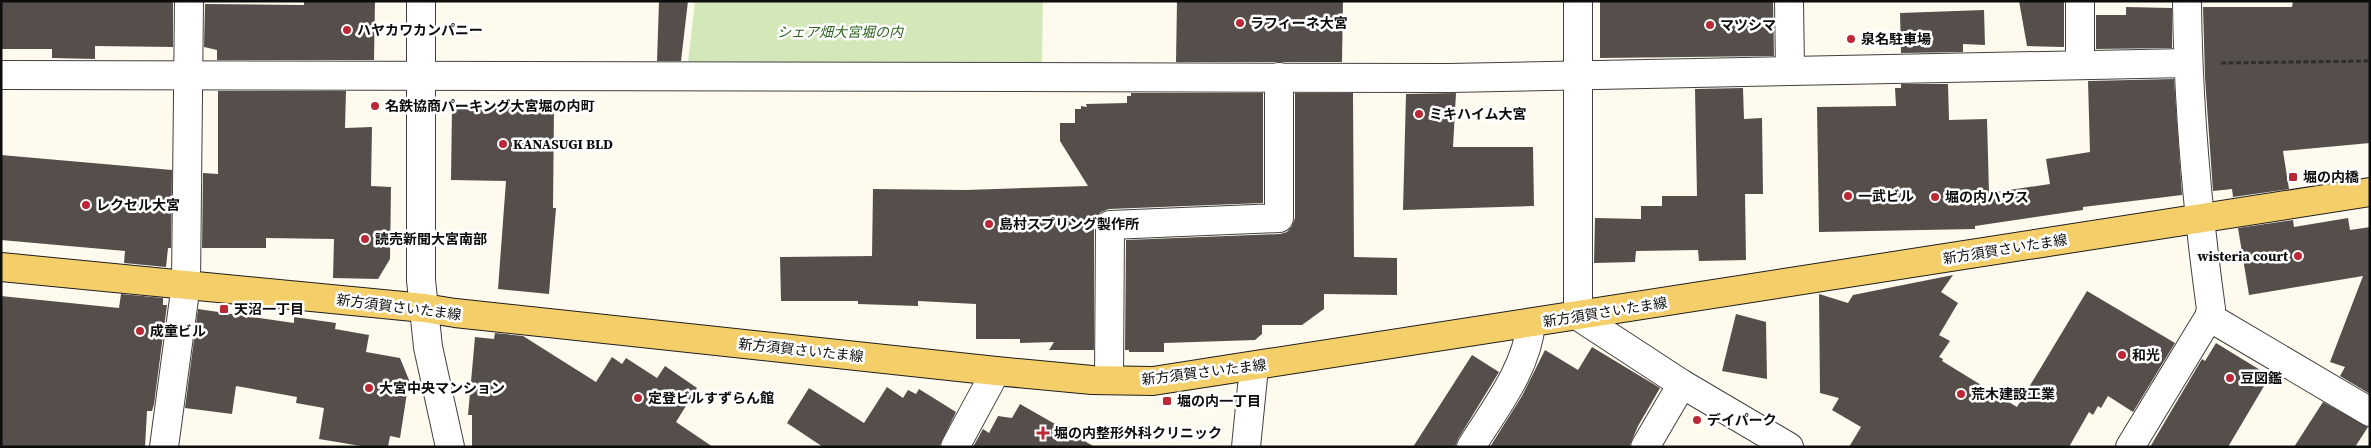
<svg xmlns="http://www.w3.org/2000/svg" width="2371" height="448" viewBox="0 0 2371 448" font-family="'Source Serif 4','Noto Sans JP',serif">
	<rect width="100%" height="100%" fill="#fefbee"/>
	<polygon fill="#d3e8b9" points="695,1 1043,1 1042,64 688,62"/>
	<g fill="#564e4a">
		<polygon points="1,1 173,1 173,47 95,46 95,59 52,58 52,49 1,49"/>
		<polygon points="304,1 375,1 374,60 217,60 217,50 204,47 205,4 304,5"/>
		<polygon points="659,1 688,1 681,61 657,61"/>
		<polygon points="1177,1 1343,1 1342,62 1176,62"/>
		<polygon points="1600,1 1773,1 1774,56 1600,58"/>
		<polygon points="2019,1 2064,2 2064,47 2027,46"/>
		<polygon points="2293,1 2370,1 2370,143 2283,151 2289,189 2233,197 2232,189 2213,191 2205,78 2203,7 2292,7"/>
		<polygon points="2126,7 2172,8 2172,48 2096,49 2096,15 2126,15"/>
		<polygon points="1984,10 1985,45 1963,44 1963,52 1901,53 1900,13"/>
		<polygon points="2174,79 2182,195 2083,207 2083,210 1975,226 1975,229 1819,232 1817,107 1896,106 1895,88 1901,88 1901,84 1948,84 1949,120 1987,119 1989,193 2050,184 2046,159 2090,152 2088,81"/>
		<polygon points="1743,88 1744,119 1762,118 1763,194 1745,194 1746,260 1699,261 1698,250 1636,251 1635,262 1594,263 1595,218 1641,219 1641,206 1662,206 1662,196 1697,196 1695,89"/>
		<polygon points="218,91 346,91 345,128 372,127 371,186 391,187 390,259 378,279 333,278 334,239 266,238 266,248 202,248 203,173 218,174"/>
		<polygon points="1131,93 1263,93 1263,203 1109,209 1101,212 1096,218 1094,225 1094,350 1049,350 1054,342 1020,343 1020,339 976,339 976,304 918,301 918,306 858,304 858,301 781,301 780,257 872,256 873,189 966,190 1088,186 1060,141 1060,123 1075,123 1075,109 1081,109 1081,106 1087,107 1086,104 1127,103 1127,96 1131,96"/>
		<polygon points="1295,93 1353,93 1354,257 1397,258 1397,295 1324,294 1324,309 1302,325 1262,325 1262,334 1255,340 1164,343 1164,352 1129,352 1129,350 1125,350 1126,240 1280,234 1287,232 1292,226 1295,218"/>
		<polygon points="1456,93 1453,147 1533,147 1534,206 1403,210 1406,94"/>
		<polygon points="452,107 554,108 553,208 556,208 549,294 498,289 506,181 451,180"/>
		<polygon points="1,155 172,170 171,248 168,248 166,267 124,263 125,251 1,240"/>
		<polygon points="2348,218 2350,230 2370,227 2370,394 2340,376 2345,367 2330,362 2363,276 2249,295 2238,228 2293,220 2294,227"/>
		<polygon points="1953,275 1941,292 1958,303 1939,335 1950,341 1939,357 1943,359 1942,361 2017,407 2087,291 2175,343 2133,412 2108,396 2101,408 2098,406 2093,415 2089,412 2069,447 1849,447 1861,427 1832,410 1839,398 1820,393 1819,294 1848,303 1853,295"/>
		<polygon points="121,294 163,298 163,305 167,305 154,404 152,411 147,411 145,447 1,447 1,296 119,308"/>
		<polygon points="198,309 294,323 294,317 336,323 335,329 369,335 366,352 400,358 409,380 400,438 390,436 388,447 367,447 319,439 324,408 296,403 297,397 236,386 232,414 185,408"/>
		<polygon points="1736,314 1766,322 1767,379 1722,371"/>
		<polygon points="495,333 523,336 596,382 612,357 622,364 626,358 657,378 665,366 697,388 676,422 713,447 472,447 472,415 468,415 475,337 494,339"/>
		<polygon points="2216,343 2270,376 2228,447 2150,447 2202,359 2205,361"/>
		<polygon points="1592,347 1660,388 1638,426 1629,447 1490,447 1522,396 1545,350 1578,370"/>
		<polygon points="1472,355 1499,372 1458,439 1455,447 1413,447"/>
		<polygon points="887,387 903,398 908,390 916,394 919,389 956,412 939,447 823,447 787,423 809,388 864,423"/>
		<polygon points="2323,402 2368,427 2355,447 2294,447"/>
		<polygon points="1020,404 1055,424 1087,429 1086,442 1095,447 973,447 983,429 989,433 998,416 1012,418"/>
	</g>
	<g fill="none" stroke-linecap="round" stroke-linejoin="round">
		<defs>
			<g id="minor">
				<polyline points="421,1 421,280 428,347 450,447"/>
				<polyline points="1578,1 1578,316 1682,384 1789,447"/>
				<polyline points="1789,1 1790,70"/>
				<polyline points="2080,64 2080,1"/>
				<polyline points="1,75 1449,78 2188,63"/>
				<polyline points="2209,317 2370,412"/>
				<polyline points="1109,380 1110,225 1279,218 1279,77"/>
				<polyline points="164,447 186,284 189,1"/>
				<polyline points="955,447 996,371"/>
				<polyline points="1246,447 1254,367"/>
				<path d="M1471,447C1495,408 1527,369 1531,323"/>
				<polyline points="1645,447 1682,384"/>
				<path d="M2130,447L2209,317L2211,309C2197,207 2188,104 2187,1"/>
			</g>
			<polyline id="major" points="1,267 424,308 455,313 996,371 1092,380 1153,381 2370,192"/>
		</defs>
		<use href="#minor" stroke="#404040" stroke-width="30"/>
		<use href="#major" stroke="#1e1e1e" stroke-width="30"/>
		<polyline stroke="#2f2f2f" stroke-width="3" stroke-dasharray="5 2.5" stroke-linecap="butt" points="2221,63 2370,61"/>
		<use href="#minor" stroke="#fff" stroke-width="28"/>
		<use href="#major" stroke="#f4ce69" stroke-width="28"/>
	</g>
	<g fill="#ba2935" stroke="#fff" stroke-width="2">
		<circle cx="1240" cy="23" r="5"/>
		<circle cx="1710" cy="25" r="5"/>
		<circle cx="347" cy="30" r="5"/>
		<circle cx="1851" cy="39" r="5"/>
		<circle cx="375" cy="106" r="5"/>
		<circle cx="1419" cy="114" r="5"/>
		<circle cx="503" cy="144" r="5"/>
		<rect x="2288" y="172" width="10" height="10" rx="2.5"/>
		<circle cx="1848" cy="196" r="5"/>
		<circle cx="1935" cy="197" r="5"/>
		<circle cx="86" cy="205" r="5"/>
		<circle cx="989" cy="224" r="5"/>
		<circle cx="365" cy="239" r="5"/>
		<circle cx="2298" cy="256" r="5"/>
		<rect x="219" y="304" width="10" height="10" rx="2.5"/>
		<circle cx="140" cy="331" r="5"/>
		<circle cx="2122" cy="355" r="5"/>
		<circle cx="2230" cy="378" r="5"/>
		<circle cx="369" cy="388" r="5"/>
		<circle cx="1961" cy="394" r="5"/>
		<circle cx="638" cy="398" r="5"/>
		<rect x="1162" y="396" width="10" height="10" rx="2.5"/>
		<circle cx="1697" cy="420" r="5"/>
		<path d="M1040.5 425.5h5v5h5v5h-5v5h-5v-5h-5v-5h5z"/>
	</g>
	<g text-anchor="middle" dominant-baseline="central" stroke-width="5" stroke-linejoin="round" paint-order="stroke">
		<g font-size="14" font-weight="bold" fill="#0d0d0d" stroke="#fff" text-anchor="start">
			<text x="1250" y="23">ラフィーネ大宮</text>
			<text x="1720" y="25">マツシマ</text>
			<text x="357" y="30">ハヤカワカンパニー</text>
			<text x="1861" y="39">泉名駐車場</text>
			<text x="385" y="106">名鉄協商パーキング大宮堀の内町</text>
			<text x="1429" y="114">ミキハイム大宮</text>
			<text x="513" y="144">KANASUGI BLD</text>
			<text x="2303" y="177">堀の内橋</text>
			<text x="1858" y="196">一武ビル</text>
			<text x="1945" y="197">堀の内ハウス</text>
			<text x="96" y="205">レクセル大宮</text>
			<text x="999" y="224">島村スプリング製作所</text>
			<text x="375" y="239">読売新聞大宮南部</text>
			<text x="2288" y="256" text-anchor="end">wisteria court</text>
			<text x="234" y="309">天沼一丁目</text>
			<text x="150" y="331">成童ビル</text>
			<text x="2132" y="355">和光</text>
			<text x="2240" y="378">豆図鑑</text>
			<text x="379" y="388">大宮中央マンション</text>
			<text x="1971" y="394">荒木建設工業</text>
			<text x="648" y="398">定登ビルすずらん館</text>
			<text x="1177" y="401">堀の内一丁目</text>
			<text x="1707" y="420">デイパーク</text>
			<text x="1054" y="433">堀の内整形外科クリニック</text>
		</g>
		<g font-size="14" font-style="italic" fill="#306320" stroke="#fff">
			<text x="840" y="32">シェア畑大宮堀の内</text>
		</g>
		<g font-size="14" fill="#0d0d0d" stroke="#fff">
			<text transform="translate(2005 249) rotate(-9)">新方須賀さいたま線</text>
			<text transform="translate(399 307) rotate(7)">新方須賀さいたま線</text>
			<text transform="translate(1605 312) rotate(-9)">新方須賀さいたま線</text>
			<text transform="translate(801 350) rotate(6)">新方須賀さいたま線</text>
			<text transform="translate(1204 372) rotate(-7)">新方須賀さいたま線</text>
		</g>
	</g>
	<rect width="2371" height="448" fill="none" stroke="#0d0d0d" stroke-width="5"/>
</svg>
